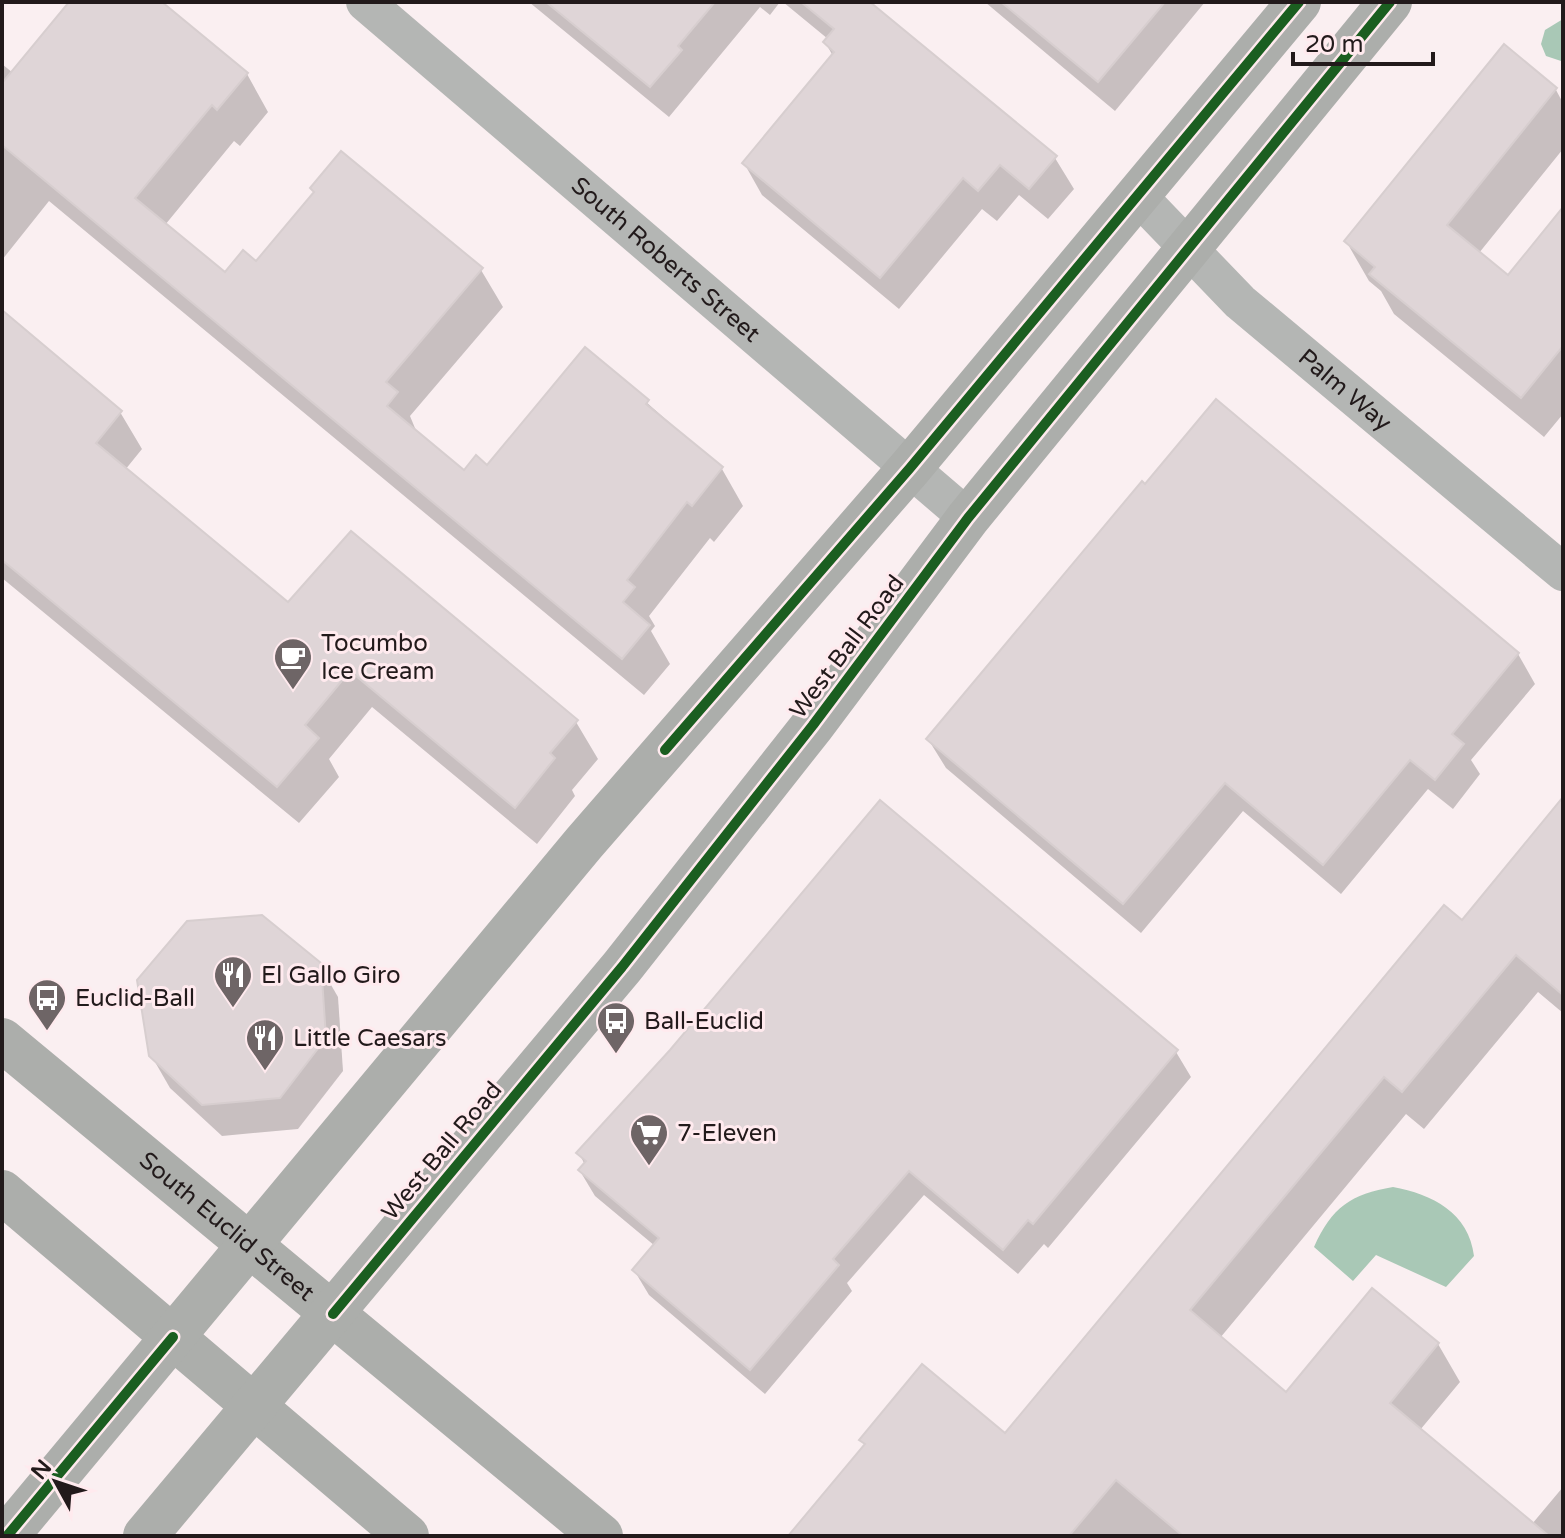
<svg xmlns="http://www.w3.org/2000/svg" width="1565" height="1538" viewBox="0 0 1565 1538" font-family="'Varela Round',sans-serif">
	<rect width="100%" height="100%" fill="#faeff1"/>
	<g fill="#a9c8b6">
		<polygon points="1563,19 1563,60 1561,61 1546,56 1541,44 1545,30"/>
		<path d="M1393,1187C1432,1194 1469,1213 1474,1256L1446,1287L1376,1255L1353,1281L1314,1247C1332,1207 1351,1194 1393,1187Z"/>
	</g>
	<g fill="#0003">
		<polygon points="72,2 160,2 247,74 268,112 240,146 234,141 165,225 226,274 256,264 481,270 503,307 410,416 417,433 464,473 487,468 586,349 722,469 743,506 714,542 710,538 649,616 655,626 651,631 670,664 644,695 49,201 2,260 2,64 13,73"/>
		<polygon points="529,2 780,2 770,15 760,7 669,117"/>
		<polygon points="783,2 867,2 1055,158 1074,189 1048,219 1019,195 997,221 982,209 899,309 762,195 744,163 833,56 825,42 828,39"/>
		<polygon points="985,2 1205,2 1115,111"/>
		<polygon points="1504,47 1556,90 1563,103 1563,149 1479,253 1509,278 1563,211 1563,414 1544,437 1394,314 1381,291 1369,281 1346,241"/>
		<polygon points="2,312 120,412 142,449 125,470 288,605 576,722 598,759 572,790 575,796 537,844 372,707 329,759 339,777 299,823 2,578"/>
		<polygon points="1217,402 1518,654 1535,684 1471,760 1480,774 1453,809 1428,789 1341,894 1243,811 1141,933 946,768 928,739"/>
		<polygon points="1563,797 1563,1013 1538,992 1424,1129 1406,1114 1220,1338 1287,1394 1438,1344 1460,1382 1420,1430 1532,1524 1563,1487 1563,1536 790,1536 866,1446 862,1440 1005,1435 1462,923"/>
		<polygon points="319,964 338,997 343,1071 298,1129 222,1136 170,1088 151,1055"/>
		<polygon points="1176,1052 1191,1077 1048,1248 1044,1244 1018,1274 924,1195 847,1283 852,1291 765,1394 649,1295 634,1270 655,1246 595,1196 580,1171 585,1165 579,1153"/>
	</g>
	<g fill="#dfd5d7" stroke="#d7cecf" stroke-width="2">
		<polygon points="69,2 162,2 248,73 217,110 212,105 135,198 225,272 243,250 256,261 314,192 310,188 341,151 483,268 386,382 398,392 387,406 464,470 476,455 487,465 585,347 649,400 646,404 723,467 692,506 687,502 627,580 635,587 623,602 650,625 622,659 2,145 2,83"/>
		<polygon points="546,2 715,2 678,46 682,50 650,87"/>
		<polygon points="801,2 870,2 1057,156 1029,189 1000,165 978,191 963,178 880,278 742,163 834,52 823,42 834,29"/>
		<polygon points="1001,2 1165,2 1098,82"/>
		<polygon points="1504,44 1557,88 1447,225 1508,275 1563,207 1563,346 1521,398 1369,274 1375,267 1344,241"/>
		<polygon points="2,310 122,411 96,443 288,602 351,531 578,720 550,753 555,758 515,808 350,671 305,725 319,738 277,787 2,560"/>
		<polygon points="1216,399 1519,653 1452,734 1464,744 1435,780 1410,760 1323,865 1225,783 1123,904 926,739 1142,481 1145,484"/>
		<polygon points="1563,797 1563,995 1516,955 1402,1092 1384,1077 1190,1310 1286,1392 1372,1288 1439,1343 1390,1403 1549,1536 1183,1536 1116,1480 1069,1536 788,1536 865,1444 859,1440 922,1364 1005,1433 1444,905 1462,920"/>
		<polygon points="880,800 1178,1050 1033,1224 1028,1220 1003,1250 909,1171 833,1259 839,1265 750,1370 632,1270 659,1238 578,1170 586,1161 576,1153 670,1050"/>
		<polygon points="262,915 321,963 326,1038 280,1098 202,1105 149,1056 137,980 187,921"/>
	</g>
	<g fill="none" stroke-linecap="round" stroke-linejoin="round">
		<g stroke="#b4b6b4" stroke-width="38">
			<path id="s1" d="M365,2L968,518"/>
			<path id="s2" d="M1138,196L1240,302L1563,572"/>
		</g>
		<g stroke="#acaeab" stroke-width="44">
			<path id="s3" d="M2,1040L601,1536"/>
			<polyline points="2,1192 407,1536"/>
			<polyline points="7,1536 584,843 910,468 1299,2"/>
			<polyline points="145,1536 622,967 813,725 968,518 1390,2"/>
		</g>
		<defs>
			<g id="cycleway">
				<polyline points="665,750 910,468 1299,2"/>
				<polyline points="333,1314 622,967 813,725 968,518 1390,2"/>
				<polyline points="7,1536 173,1337"/>
			</g>
		</defs>
		<use href="#cycleway" stroke="#ffeaee" stroke-width="15"/>
		<use href="#cycleway" stroke="#1b5e20" stroke-width="10"/>
	</g>
	<defs>
		<symbol id="cafe-pin" viewBox="-11 -11 22 30"><path d="M0 17L-7.5 6A9.5 9.5 0 1 1 7.5 6Z" fill="#6e6566" stroke="#ffeaee"/><path d="M-5.5-4.5H6V0H3Q3 3.5 0 3.5H-2.5Q-5.5 3.5-5.5 0ZM3-3.2v2h1.7v-2ZM-6 4.5H4V6H-6Z" fill="#fff"/></symbol>
		<symbol id="restaurant-pin" viewBox="-11 -11 22 30"><path d="M0 17L-7.5 6A9.5 9.5 0 1 1 7.5 6Z" fill="#6e6566" stroke="#ffeaee"/><path d="M-5-6h1v4h1v-4h1v4h1v-4h1v5L-1.5 .5V6h-2V.5L-5-1ZM5-6V6H3V1.5H1.5Q1.5-4 5-6Z" fill="#fff"/></symbol>
		<symbol id="bus-pin" viewBox="-11 -11 22 30"><path d="M0 17L-7.5 6A9.5 9.5 0 1 1 7.5 6Z" fill="#6e6566" stroke="#ffeaee"/><path d="M-5-6H5V4H4V6H2V4H-2V6H-4V4H-5ZM-3.5-4V0h7V-4ZM-3.5 1.2v1.5H-2V1.2ZM2 1.2v1.5H3.5V1.2Z" fill="#fff"/></symbol>
		<symbol id="supermarket-pin" viewBox="-11 -11 22 30"><path d="M0 17L-7.5 6A9.5 9.5 0 1 1 7.5 6Z" fill="#6e6566" stroke="#ffeaee"/><path d="M-6-5.5h2.5l.6 2H6L4.5 2H-2.5L-4.4-4H-6ZM-1.5 3.2a1.3 1.3 0 1 0 .1 0ZM3 3.2a1.3 1.3 0 1 0 .1 0Z" fill="#fff"/></symbol>
	</defs>
	<g fill-rule="evenodd">
		<use href="#cafe-pin" x="271" y="635" width="44" height="60"/>
		<use href="#restaurant-pin" x="211" y="953" width="44" height="60"/>
		<use href="#bus-pin" x="25" y="976" width="44" height="60"/>
		<use href="#bus-pin" x="594" y="999" width="44" height="60"/>
		<use href="#restaurant-pin" x="243" y="1016" width="44" height="60"/>
		<use href="#supermarket-pin" x="627" y="1111" width="44" height="60"/>
	</g>
	<g text-anchor="middle" dominant-baseline="central" stroke-width="6" stroke-linejoin="round" paint-order="stroke">
		<g font-size="24" fill="#221a1b" stroke="#ffeaee">
			<text stroke="none"><textPath href="#s1" startOffset="396">South Roberts Street</textPath></text>
			<text stroke="none"><textPath href="#s2" startOffset="284">Palm Way</textPath></text>
			<text transform="translate(847 647) rotate(-53)">West Ball Road</text>
			<text transform="translate(442 1151) rotate(-50)">West Ball Road</text>
			<text stroke="none"><textPath href="#s3" startOffset="292">South Euclid Street</textPath></text>
		</g>
		<g font-size="24" fill="#221a1b" stroke="#ffeaee" text-anchor="start">
			<text x="321" y="643">Tocumbo<tspan x="321" dy="28">Ice Cream</tspan></text>
			<text x="261" y="975">El Gallo Giro</text>
			<text x="75" y="998">Euclid-Ball</text>
			<text x="644" y="1021">Ball-Euclid</text>
			<text x="293" y="1038">Little Caesars</text>
			<text x="677" y="1133">7-Eleven</text>
		</g>
	</g>
	<rect width="1565" height="1538" fill="none" stroke="#221a1b" stroke-width="8"/>
	<g transform="translate(56 1482) rotate(310)" stroke="#ffeaee" stroke-width="6" paint-order="stroke">
	<path d="M0-6L14 30L0 20L-14 30Z" fill="#221a1b"/>
	<text y="-12" font-size="22" font-weight="bold" text-anchor="middle" fill="#221a1b">N</text>
	</g>
	<path d="M1293 52v12h140v-12" fill="none" stroke="#221a1b" stroke-width="4"/>
	<text x="1305" y="52" font-size="24" fill="#221a1b" stroke="#ffeaee" stroke-width="6" paint-order="stroke">20 m</text>
</svg>
